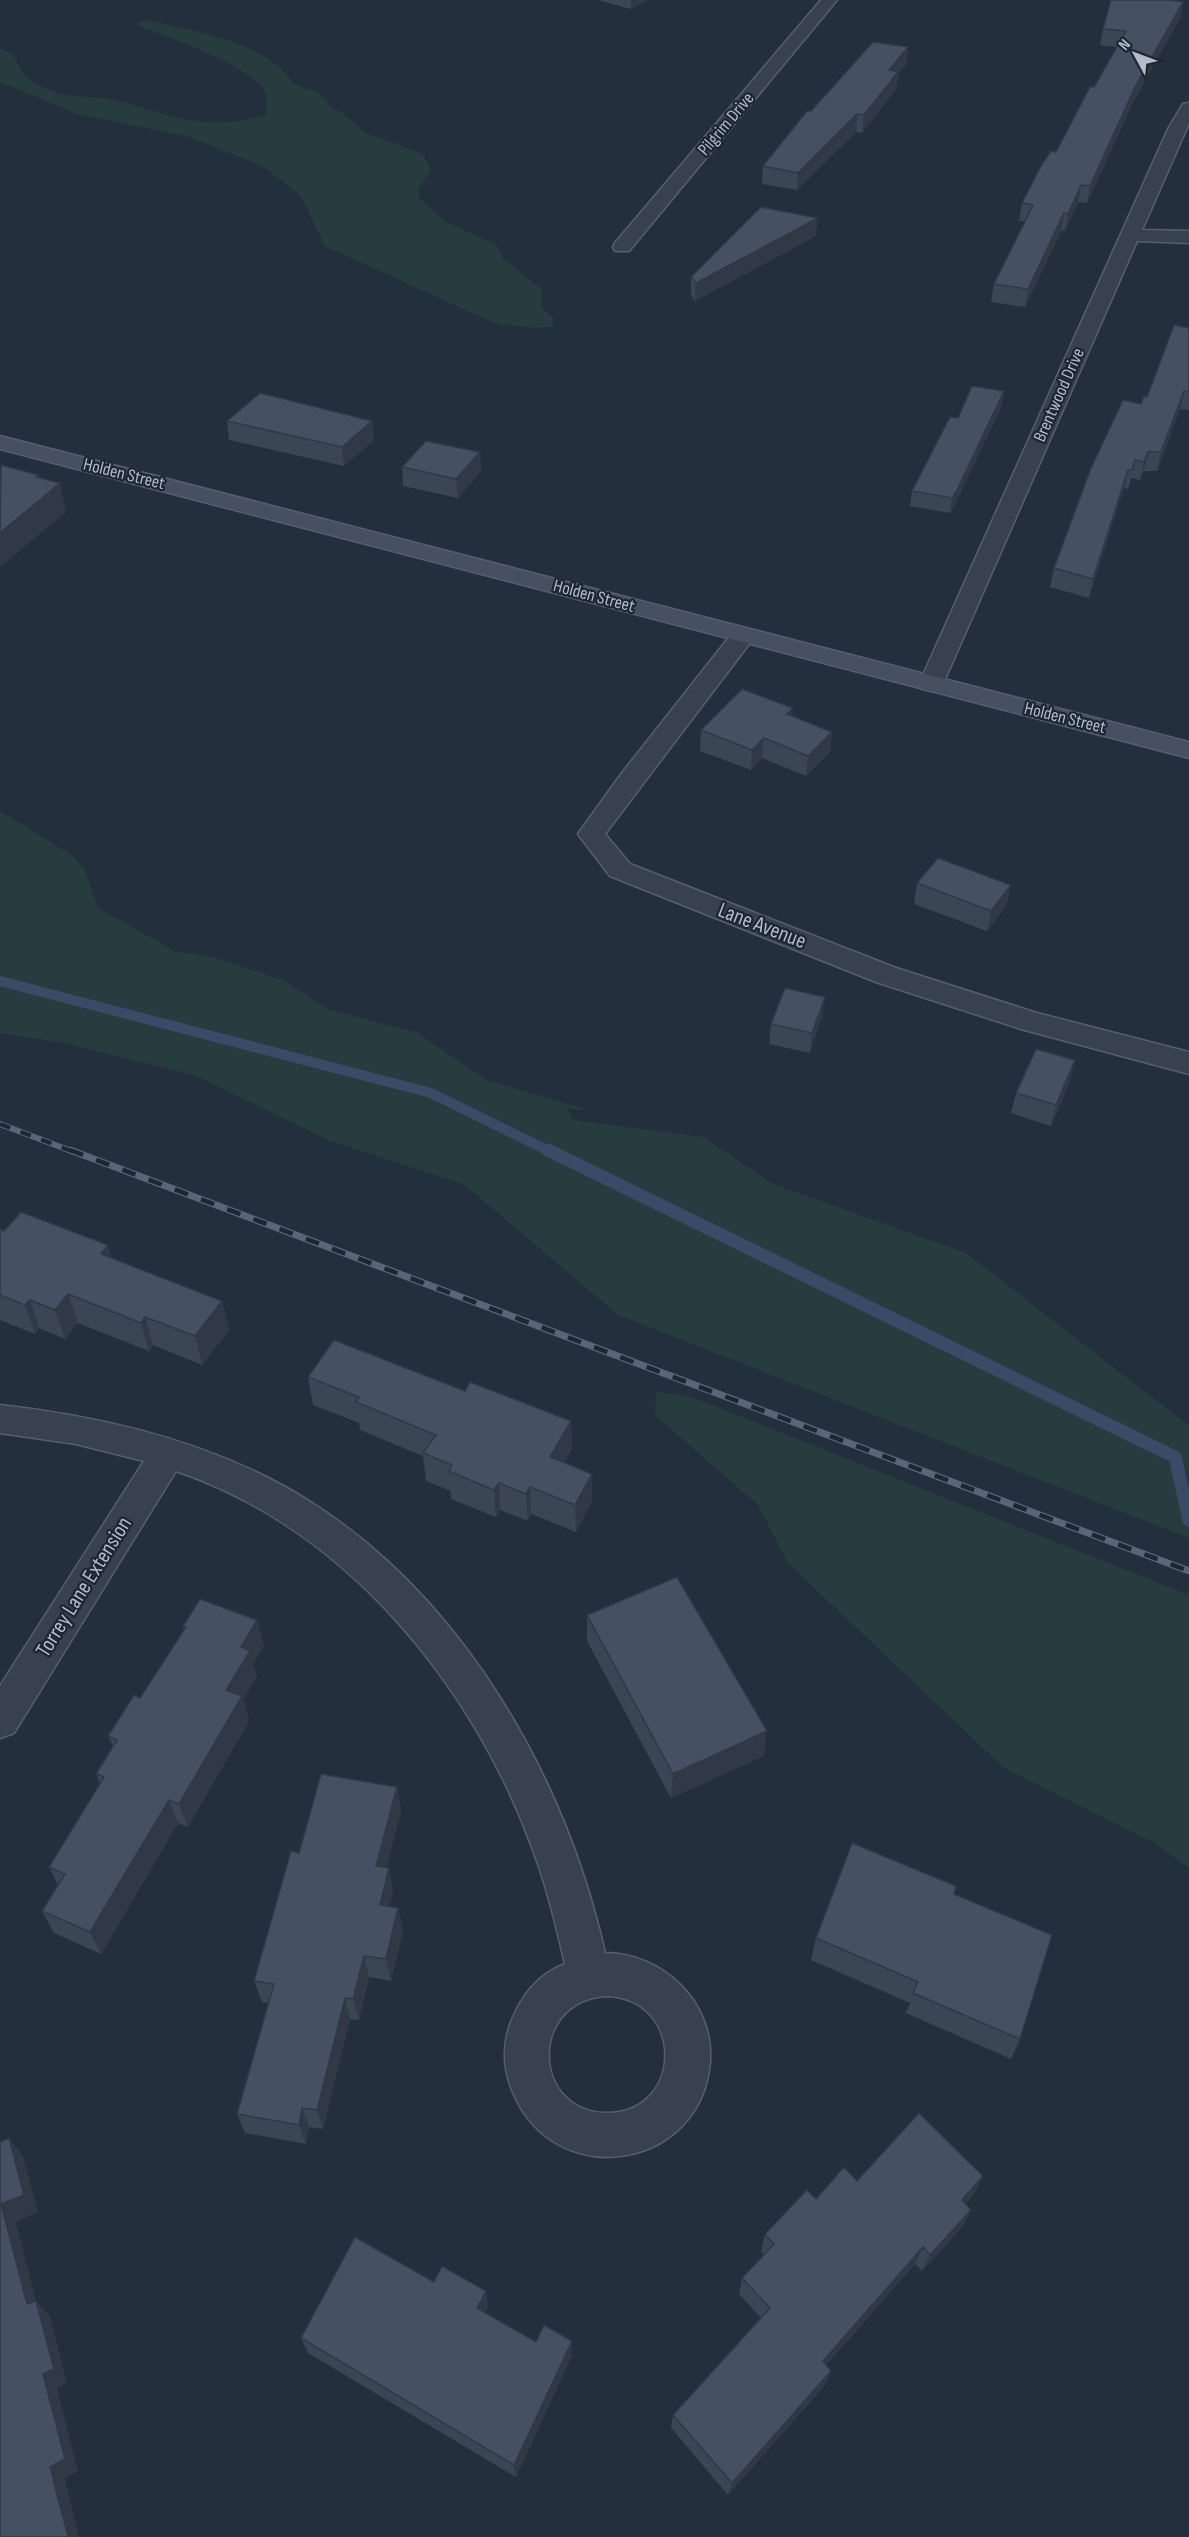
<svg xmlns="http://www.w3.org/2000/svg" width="1189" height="2537" viewBox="0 0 1189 2537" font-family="'Sofia Sans Condensed',sans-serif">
	<rect width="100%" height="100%" fill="#242f3e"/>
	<g fill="#263c3f">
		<path d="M146,20C189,29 241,38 278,66C284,70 288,78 294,83C313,95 315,83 331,108L340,111L366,133L423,154L431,170L418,189L420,199L445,221L497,245L503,259L541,288L542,308L554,318L552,327L533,328L494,323L325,246L301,196L262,166L187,136L77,114L0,82V48C23,58 13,64 27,77C32,83 47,89 55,92C73,98 95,96 114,100C175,115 202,133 266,115C266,108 268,98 265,92C252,65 164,36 135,24Z"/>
		<polygon points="0,811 73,856 85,870 98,908 175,951 212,957 283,980 329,1010 416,1032 487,1080 594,1112 567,1108 573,1120 703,1137 773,1184 966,1253 1189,1426 1189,1538 618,1315 465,1185 325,1139 195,1075 64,1043 0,1033"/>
		<polygon points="656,1392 689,1396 1189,1595 1189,1868 1153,1842 1003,1767 788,1563 758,1505 655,1415"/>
	</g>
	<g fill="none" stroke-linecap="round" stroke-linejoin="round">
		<polyline stroke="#394c67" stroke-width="10" points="0,981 431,1093 551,1152"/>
		<polyline stroke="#394c67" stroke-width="13" points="548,1150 1175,1457 1189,1520"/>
		<defs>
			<g id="minor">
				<polygon points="821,0 837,0 629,251 615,251 613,247 615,243"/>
				<polygon points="1189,103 1189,123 1142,230 1189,231 1189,243 1137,241 943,684 940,689 931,691 922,689 919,684 1168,129 1183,104"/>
				<polygon points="743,629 752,631 755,636 605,834 630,864 896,968 1037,1013 1189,1052 1189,1074 1021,1029 876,982 610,876 578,834 622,773 734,631"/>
				<path d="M0,1405C107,1417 217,1443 309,1501C464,1599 565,1777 605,1953C662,1953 714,2002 710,2061C702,2171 554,2193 513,2092C503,2069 502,2046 511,2022C522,1995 537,1975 565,1964C556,1925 547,1887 533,1850C473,1684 346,1529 176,1471L14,1733L0,1738V1686L144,1461L76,1444L0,1433ZM607,1996C685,1999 684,2111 609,2113C531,2115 527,2000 607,1996Z"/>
			</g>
			<polygon id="secondary" points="0,436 1189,742 1189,758 0,449"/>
		</defs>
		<use href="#minor" stroke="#565f6c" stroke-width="3"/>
		<use href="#secondary" stroke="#565f6c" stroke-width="3"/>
		<use href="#minor" fill="#38414e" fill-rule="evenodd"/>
		<use href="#secondary" fill="#465061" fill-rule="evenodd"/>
		<defs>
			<polyline id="rail-far1" points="0,1124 74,1152"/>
			<polyline id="rail" points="70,1150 1189,1571"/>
		</defs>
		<use href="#rail-far1" stroke="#5a6575" stroke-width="6"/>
		<use href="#rail" stroke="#5a6575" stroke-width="7"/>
		<use href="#rail-far1" stroke="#1d2633" stroke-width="4" stroke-dasharray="11" stroke-linecap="butt"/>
		<use href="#rail" stroke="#1d2633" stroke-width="4.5" stroke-dasharray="14" stroke-linecap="butt"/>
	</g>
	<g fill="#3b4654">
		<polygon points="597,0 648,0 631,9"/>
		<polygon points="1183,2 1180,18 1132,104 1087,203 1078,202 1065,231 1061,231 1025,307 991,302 994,284 1025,221 1019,221 1022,203 1056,152 1117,47 1100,45 1103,29"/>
		<polygon points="907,64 898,74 896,89 862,133 856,132 797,190 762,184 763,166 811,111"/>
		<polygon points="816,236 695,301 691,295 691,277"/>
		<polygon points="1189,328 1189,410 1180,409 1157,471 1144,471 1140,480 1131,478 1128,489 1124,488 1089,598 1050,587 1054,568 1141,404 1147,397"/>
		<polygon points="1002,405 954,506 950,513 910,506 912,491"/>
		<polygon points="227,421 372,421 374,440 344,466 229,440"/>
		<polygon points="480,452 481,471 458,498 403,486 402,467"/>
		<polygon points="701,730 832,732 830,752 806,776 762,758 751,770 700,751"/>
		<polygon points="917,883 1007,905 987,931 914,904"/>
		<polygon points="822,1017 810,1053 769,1044 771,1024"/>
		<polygon points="1070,1081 1051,1126 1011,1113 1016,1093"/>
		<polygon points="0,1229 4,1231 108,1245 111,1258 222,1301 229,1330 202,1365 153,1345 149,1351 78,1323 65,1339 39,1328 35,1334 0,1320"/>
		<polygon points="308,1377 465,1391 571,1421 572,1449 564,1463 592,1501 576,1532 531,1514 528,1521 500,1510 496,1517 451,1499 451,1491 426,1481 423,1456 360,1430 359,1423 313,1405"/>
		<polygon points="587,1615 764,1756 671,1798 587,1641"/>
		<polygon points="257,1620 264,1646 253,1664 257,1676 243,1700 249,1721 188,1827 178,1823 101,1954 54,1933 42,1911 58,1885 49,1867 100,1784 96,1774 113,1747 108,1736 140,1698 184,1630 183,1626"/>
		<polygon points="397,1787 401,1811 386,1868 389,1868 393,1891 389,1907 398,1908 403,1931 391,1981 369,1977 359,2020 350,2019 323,2129 309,2127 306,2144 245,2133 237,2114 268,2003 262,2002 254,1981 299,1853"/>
		<polygon points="954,1894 1020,2039 1011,2059 906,2013 910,2003 811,1960 816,1938"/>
		<polygon points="983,2176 974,2194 965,2204 971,2210 962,2227 922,2271 915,2264 826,2365 831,2371 825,2385 728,2495 671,2428 673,2415 761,2318 739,2294 742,2278 764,2255 761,2251 765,2234 816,2199 857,2181"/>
		<polygon points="434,2282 486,2291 488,2306 485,2312 536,2342 572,2341 572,2355 516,2477 308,2353 301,2338"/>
	</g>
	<g fill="#303945">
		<polygon points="631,0 648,0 631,9"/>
		<polygon points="1183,2 1180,18 1132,104 1087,203 1090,186 1135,87"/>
		<polygon points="908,47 907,64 898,74 896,89 862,133 864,115 889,70"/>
		<polygon points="857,114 856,132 797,190 798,173"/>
		<polygon points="1081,185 1078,202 1065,231 1068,214"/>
		<polygon points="1064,213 1061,231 1025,307 1028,289"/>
		<polygon points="818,218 816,236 695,301 696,283"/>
		<polygon points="1004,391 1002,405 954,506 950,513 952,498"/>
		<polygon points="1184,391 1180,409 1157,471 1161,452"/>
		<polygon points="372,421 374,440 344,466 342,447"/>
		<polygon points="480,452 481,471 458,498 456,479"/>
		<polygon points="1148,452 1144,471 1140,480 1144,462"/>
		<polygon points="1128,470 1124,488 1089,598 1093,579"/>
		<polygon points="39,475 44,497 60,483 66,512 0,567 0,533 36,477"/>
		<polygon points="793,708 792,728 787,714"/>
		<polygon points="832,732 830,752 806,776 808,756"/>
		<polygon points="764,738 762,758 751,770 752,750"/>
		<polygon points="1011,885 1007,905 987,931 991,911"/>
		<polygon points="825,997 822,1017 810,1053 812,1033"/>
		<polygon points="1075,1060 1070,1081 1051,1126 1056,1105"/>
		<polygon points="108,1245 116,1274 101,1254"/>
		<polygon points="68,1294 78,1323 65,1339 55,1310"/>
		<polygon points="30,1300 39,1328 35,1334 25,1305"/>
		<polygon points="222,1301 229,1330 202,1365 195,1336"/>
		<polygon points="145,1317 153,1345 149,1351 141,1323"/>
		<polygon points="571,1421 572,1449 551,1485 550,1457"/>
		<polygon points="592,1474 592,1501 576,1532 575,1505"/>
		<polygon points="499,1483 500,1510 496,1517 494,1490"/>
		<polygon points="530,1487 531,1514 528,1521 526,1494"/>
		<polygon points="257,1620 264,1646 253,1664 257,1676 243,1700 249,1721 188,1827 179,1804 241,1647"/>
		<polygon points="767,1731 764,1756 671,1798 673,1774"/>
		<polygon points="397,1787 401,1811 381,1889 376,1866"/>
		<polygon points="169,1800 178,1823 101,1954 90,1932"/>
		<polygon points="389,1868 393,1891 384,1927 380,1905"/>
		<polygon points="398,1908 403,1931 391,1981 386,1959"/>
		<polygon points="364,1956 369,1977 359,2020 353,1999"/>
		<polygon points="345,1998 350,2019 323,2129 317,2110"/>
		<polygon points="302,2108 309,2127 306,2144 299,2125"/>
		<polygon points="9,2138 23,2156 38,2212 16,2222 36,2301 50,2316 67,2383 57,2388 78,2471 65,2479 79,2537 66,2537 50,2467 43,2374 1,2204"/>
		<polygon points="983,2176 974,2194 953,2218 962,2200"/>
		<polygon points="971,2210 962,2227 922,2271 930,2255"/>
		<polygon points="923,2247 915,2264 817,2375 823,2361"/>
		<polygon points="486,2291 488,2306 480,2323 477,2308"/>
		<polygon points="572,2341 572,2355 516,2477 514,2465"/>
		<polygon points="831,2371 825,2385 728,2495 732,2483"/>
	</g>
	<g fill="#455162" stroke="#303945" stroke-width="1.5">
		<polygon points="1111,0 1171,0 1183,2 1135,87 1090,186 1081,185 1068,214 1064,213 1028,289 994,284 1033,205 1022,203 1041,166 1051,151 1056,152 1090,87 1094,87 1126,31 1103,29"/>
		<polygon points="873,42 908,47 889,70 898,72 864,115 857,114 798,173 763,166 807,111 811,111"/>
		<polygon points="761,207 818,218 696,283 691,277"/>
		<polygon points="1174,325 1189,328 1189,392 1184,391 1161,452 1148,452 1144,462 1135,460 1132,470 1128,470 1093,579 1054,568 1091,468 1123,400 1141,404 1144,396 1147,397"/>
		<polygon points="972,386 1004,391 956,492 952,498 912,491 950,417 958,418"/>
		<polygon points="260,393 372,421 342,447 227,421"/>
		<polygon points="426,441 480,452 456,479 402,467"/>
		<polygon points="1,465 39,475 36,477 60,483 0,533"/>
		<polygon points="742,689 793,708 787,714 832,732 808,756 764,738 752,750 701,730"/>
		<polygon points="938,858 1011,885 991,911 917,883"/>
		<polygon points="785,988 825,997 812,1033 771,1024"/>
		<polygon points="1036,1049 1075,1060 1056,1105 1016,1093"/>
		<polygon points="21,1212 108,1245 101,1254 222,1301 195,1336 145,1317 141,1323 68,1294 55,1310 30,1300 25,1305 0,1295 0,1229 4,1231"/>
		<polygon points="334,1340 465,1391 470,1382 571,1421 550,1457 592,1474 575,1505 530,1487 526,1494 499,1483 494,1490 449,1471 452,1465 423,1453 436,1435 356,1402 359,1397 308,1377"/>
		<polygon points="677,1577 767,1731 673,1774 587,1615"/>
		<polygon points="200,1599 257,1620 241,1647 250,1651 226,1690 242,1696 179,1804 169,1800 90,1932 42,1911 65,1874 49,1867 104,1777 96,1774 117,1740 108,1736 134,1695 140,1698 186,1627 183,1626"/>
		<polygon points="321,1774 397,1787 376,1866 389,1868 380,1905 398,1908 386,1959 364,1956 353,1999 345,1998 317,2110 302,2108 299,2125 237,2114 274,1984 254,1981 291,1851 299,1853"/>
		<polygon points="852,1843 956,1886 954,1894 1052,1935 1020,2039 913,1993 918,1982 816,1938"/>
		<polygon points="919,2113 983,2176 962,2200 971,2210 930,2255 923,2247 823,2361 831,2371 732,2483 673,2415 770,2308 742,2278 774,2244 765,2234 807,2190 816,2199 844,2167 857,2181"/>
		<polygon points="9,2138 24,2195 1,2204 27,2304 36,2301 54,2369 43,2374 65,2459 50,2467 68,2536 66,2537 0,2537 0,2142"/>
		<polygon points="355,2237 434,2282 442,2266 486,2291 477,2308 536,2342 544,2325 572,2341 514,2465 301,2338"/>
	</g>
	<g text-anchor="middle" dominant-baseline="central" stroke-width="4.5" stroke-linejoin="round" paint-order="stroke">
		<g font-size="18" fill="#b4bcc9" stroke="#1d2633">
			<text transform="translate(726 124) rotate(-50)">Pilgrim Drive</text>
			<text transform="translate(1059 395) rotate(-66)">Brentwood Drive</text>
			<text transform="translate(124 474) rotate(14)">Holden Street</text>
			<text transform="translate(594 596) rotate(15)">Holden Street</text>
			<text transform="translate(1065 718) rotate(14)">Holden Street</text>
		</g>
		<g font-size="22" fill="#b4bcc9" stroke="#1d2633">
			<text transform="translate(762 926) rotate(21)">Lane Avenue</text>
			<text transform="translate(84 1587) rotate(-58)">Torrey Lane Extension</text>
		</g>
	</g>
	<g transform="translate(1135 54) rotate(311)" stroke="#1d2633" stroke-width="4.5" paint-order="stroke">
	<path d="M0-4.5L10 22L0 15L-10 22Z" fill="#b4bcc9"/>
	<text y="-9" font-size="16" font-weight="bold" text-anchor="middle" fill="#b4bcc9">N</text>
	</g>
</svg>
